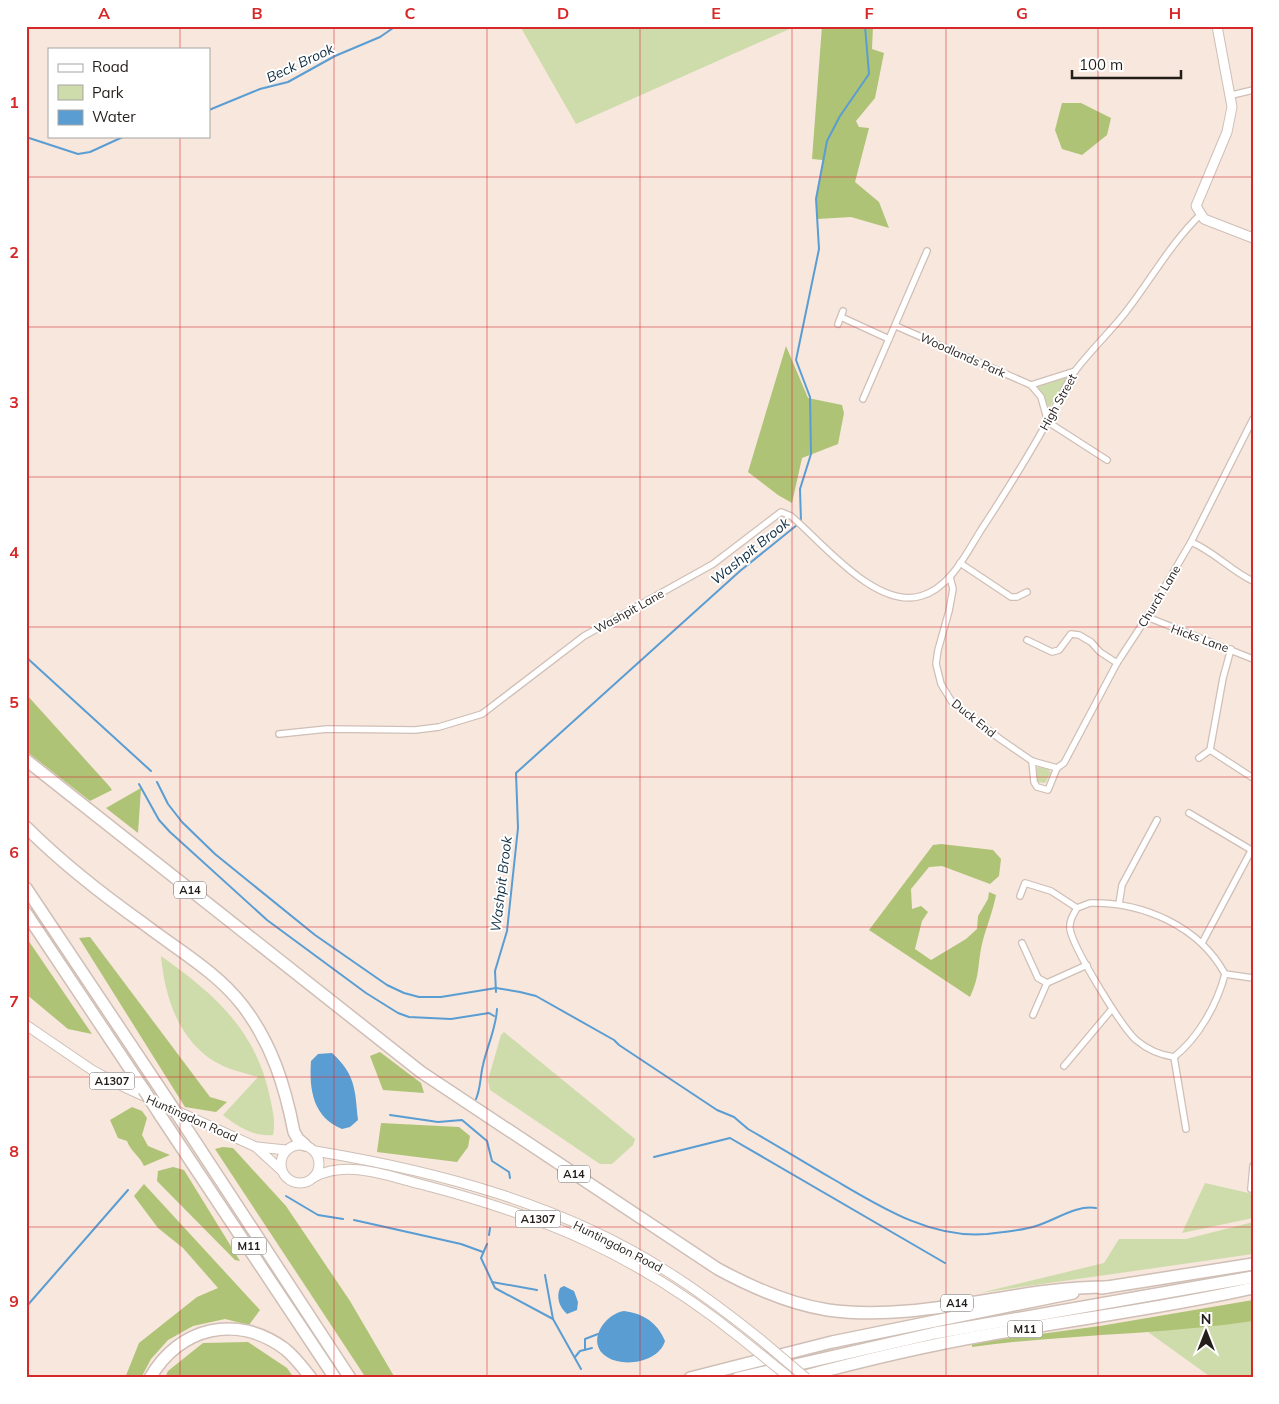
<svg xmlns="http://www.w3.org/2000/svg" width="1279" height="1404" viewBox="0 0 1279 1404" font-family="Mulish,sans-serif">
	<rect width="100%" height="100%" fill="#f7e7dd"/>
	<g fill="#cedcac">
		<polygon points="520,26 796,26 576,124"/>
		<polygon points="1070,375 1049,408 1037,385"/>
		<polygon points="1037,767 1048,768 1051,773 1045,783 1036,782"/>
		<path d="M161,956C213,993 254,1028 269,1093C272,1108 276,1120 273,1135C254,1137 238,1127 223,1115L258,1077C248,1074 238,1072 228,1068C182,1050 165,1001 161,956Z"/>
		<polygon points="504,1032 635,1139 633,1145 612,1164 600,1164 490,1090 488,1080 501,1035"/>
		<polygon points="1205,1183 1253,1194 1253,1218 1182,1233"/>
		<polygon points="1253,1222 1253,1254 980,1293 1104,1263 1119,1239 1186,1239"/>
		<polygon points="1253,1321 1253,1378 1212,1378 1148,1332"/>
	</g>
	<g fill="#aec375">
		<polygon points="822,26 873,26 872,49 884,53 875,98 856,121 859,127 869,128 855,182 879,202 889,228 851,217 817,219 816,199 823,160 812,159"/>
		<polygon points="1062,103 1081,103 1111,118 1107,135 1082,155 1062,149 1055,130"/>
		<polygon points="786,346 808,398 842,405 844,413 838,444 802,458 792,503 778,495 748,472"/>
		<polygon points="26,694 110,787 112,790 90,801 26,751"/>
		<polygon points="141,788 138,833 106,808"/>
		<path d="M941,844L993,850L1001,859L999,876L990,884L942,866L929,867L911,889L912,909L921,906L928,912L922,921L915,949L931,960L966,939L977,929L978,916L988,899L989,892L996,895C993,911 987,925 983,940C977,962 981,974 970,997L869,930L933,845Z"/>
		<polygon points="26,937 92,1034 68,1029 26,994"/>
		<polygon points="90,937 210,1097 227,1102 216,1112 185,1107 79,938"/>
		<polygon points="380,1052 421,1083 424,1093 383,1090 370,1056"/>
		<path d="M132,1107L142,1111L147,1118L142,1135L148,1146L170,1155L144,1166C139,1155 131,1152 127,1141L118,1138L110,1120Z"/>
		<polygon points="381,1123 459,1127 470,1136 468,1147 457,1162 377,1152"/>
		<polygon points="223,1147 233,1148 286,1206 350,1301 395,1378 366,1378 215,1149"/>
		<polygon points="173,1167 184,1170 240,1261 235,1260 157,1181 158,1171"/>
		<polygon points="144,1184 260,1310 249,1325 225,1319 193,1326 168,1340 151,1359 141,1378 125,1378 139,1343 197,1297 218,1288 183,1248 158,1228 134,1196"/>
		<path d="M1253,1300V1321C1160,1335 1065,1334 972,1347V1343L1100,1326Z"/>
		<polygon points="248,1342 287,1368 294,1378 165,1378 168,1371 203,1343"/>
	</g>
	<g fill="#5a9dd3">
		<path d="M332,1053C356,1075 355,1090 358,1120L350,1127L342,1129C313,1117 309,1090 311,1061L318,1054Z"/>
		<path d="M564,1286L574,1291L578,1302L577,1310L567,1314C559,1307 556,1297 560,1288Z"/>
		<path d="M624,1311C643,1313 658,1323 665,1341C659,1362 624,1368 607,1357C585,1343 604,1314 624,1311Z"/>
	</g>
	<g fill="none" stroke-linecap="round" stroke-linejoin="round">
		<g stroke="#5a9dd3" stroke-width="2">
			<polyline points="209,110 260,89 288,82 335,56 380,37 396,26"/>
			<polyline points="26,137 78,154 90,152 125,136"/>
			<polyline points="801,522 800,489 811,454 810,397 796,360 819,249 816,199 827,141 840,116 869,74 865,26"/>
			<polyline points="26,657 151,771"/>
			<path d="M157,782L168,804L182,822L215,854L315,935L387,985L404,993L419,997H441L496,988L520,992L536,996L614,1040L619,1045L717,1110L734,1117L748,1129C776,1145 804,1162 833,1179C879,1206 930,1239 987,1234C1003,1232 1020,1231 1036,1226C1056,1220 1075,1205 1096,1208"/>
			<polyline points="139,784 159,820 170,832 267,920 366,993 398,1013 409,1017 451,1019 489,1013 494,1016"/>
			<polyline points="496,992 495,971 507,931 518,828 516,773 740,571 797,525"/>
			<path d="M476,1099C481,1087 480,1077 483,1065C487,1046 496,1029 497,1009"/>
			<polyline points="390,1115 438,1122 462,1120 487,1141 492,1161 509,1172 510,1178"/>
			<polyline points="654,1157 730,1138 945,1263"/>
			<polyline points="286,1196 318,1215 343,1219"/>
			<polyline points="354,1220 461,1244 483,1252"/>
			<polyline points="489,1235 490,1228"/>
			<polyline points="487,1244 481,1258 495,1288 553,1319 581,1369"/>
			<polyline points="545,1275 553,1319"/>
			<polyline points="492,1282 537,1290"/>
			<polyline points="26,1307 128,1190"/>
			<polyline points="585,1350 585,1339 598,1334"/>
			<polyline points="575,1357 580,1351 592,1348"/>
		</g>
		<defs>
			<g id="street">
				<polyline points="1232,95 1253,90"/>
				<polyline points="841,317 889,339"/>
				<polyline points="838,324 843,311"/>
				<polyline points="896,326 1031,385 1041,397 1048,422 1107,460"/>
				<polyline points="1031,385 1075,371"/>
				<polyline points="863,399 927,251"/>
				<path d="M1191,542C1215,552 1231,571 1253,581"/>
				<polyline points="960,563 1011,597 1017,597 1027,592"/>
				<polyline points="950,577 953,589 949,611 938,650 936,664 941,684 952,702 1000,739 1032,761 1057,768"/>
				<polyline points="1147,617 1253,659"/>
				<polyline points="1027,640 1052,652 1059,650 1071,634 1079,635 1091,642 1100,652 1117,663"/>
				<polyline points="1231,649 1223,678 1210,750 1253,778"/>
				<path d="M279,734L327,729L415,730L439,727L482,714L584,636L713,564L781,512L791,516C821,541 876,610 921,596C950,588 966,554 981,530C1004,495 1026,460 1046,424C1056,407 1064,387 1075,371C1090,351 1109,333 1125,313C1150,281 1171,243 1200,215"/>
				<polyline points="1199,758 1210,750"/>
				<polyline points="1032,761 1034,782 1037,787 1048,790 1057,768"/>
				<polyline points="1057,768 1064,763 1117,663 1147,617 1191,542 1253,419"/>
				<polyline points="1189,813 1253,851"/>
				<polyline points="1020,896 1025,883 1051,891 1077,908"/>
				<path d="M1090,903C1143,902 1199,926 1225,974C1217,1005 1198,1038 1174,1057C1159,1055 1148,1050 1136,1040C1121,1026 1073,948 1070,929C1069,921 1073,915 1077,908Z"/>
				<polyline points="1119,904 1122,885 1157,820"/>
				<polyline points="1022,943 1038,978 1047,983 1087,965"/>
				<polyline points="1202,943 1251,851"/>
				<polyline points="1225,974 1253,978"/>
				<polyline points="1033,1015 1047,983"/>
				<polyline points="1174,1057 1186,1129"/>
				<polyline points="1064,1066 1112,1009"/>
				<polyline points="1251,1189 1253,1166"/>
			</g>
			<polyline id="secondary" points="1217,26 1232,107 1227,132 1196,206 1204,219 1253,238"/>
			<g id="primary">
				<polyline points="26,1025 92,1070 124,1087 256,1147 281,1170"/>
				<circle cx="300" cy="1164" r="19"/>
				<polyline points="257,1147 286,1150"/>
				<path d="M315,1151C436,1171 563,1204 668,1272C700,1292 730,1315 760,1339"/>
				<path d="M314,1177C347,1160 385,1175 420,1184C544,1216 637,1255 738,1336"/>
			</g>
			<g id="highway">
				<path d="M26,760L421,1072L718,1269C753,1288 789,1304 828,1310C921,1323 1014,1287 1107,1287"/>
				<path d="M26,827C62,863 103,895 144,924C178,950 217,972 243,1006C272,1044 285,1086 294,1132L298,1139L305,1145"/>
				<polyline points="26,888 169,1102"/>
				<polyline points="26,913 144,1090"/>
				<polyline points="160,1115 335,1378"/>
				<polyline points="185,1126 350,1378"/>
				<polyline points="1101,1288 1253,1264"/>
				<path d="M150,1378C179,1327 237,1313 285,1349C295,1357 303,1368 311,1378"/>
				<polyline points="690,1378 832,1342 1073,1293"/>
				<polyline points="738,1378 935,1333 1253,1277"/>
				<path d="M798,1378C861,1361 923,1346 987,1335C1076,1319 1165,1308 1253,1288"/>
			</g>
		</defs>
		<use href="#street" stroke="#cfbfb6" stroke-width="8"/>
		<use href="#secondary" stroke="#cfbfb6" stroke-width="11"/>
		<use href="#primary" stroke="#cfbfb6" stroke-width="11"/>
		<use href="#highway" stroke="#cfbfb6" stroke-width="14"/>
		<use href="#street" stroke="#fff" stroke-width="5.5"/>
		<use href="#secondary" stroke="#fff" stroke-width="9"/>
		<use href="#primary" stroke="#fff" stroke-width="9"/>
		<use href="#highway" stroke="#fff" stroke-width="11"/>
		<defs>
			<g id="primary-bridge">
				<polyline points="738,1336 790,1378"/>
				<polyline points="760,1339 806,1378"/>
			</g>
			<g id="highway-bridge">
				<polyline points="144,1090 160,1115"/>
				<polyline points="169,1102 185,1126"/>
			</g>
		</defs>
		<use href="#primary-bridge" stroke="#cfbfb6" stroke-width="11" stroke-linecap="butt"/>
		<use href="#highway-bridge" stroke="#cfbfb6" stroke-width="14" stroke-linecap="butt"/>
		<use href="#primary-bridge" stroke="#fff" stroke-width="9"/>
		<use href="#highway-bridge" stroke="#fff" stroke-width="11"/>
	</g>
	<path fill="none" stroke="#d62828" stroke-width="1" stroke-opacity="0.55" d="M180,26V49M334,26V1378M487,26V1378M640,26V1378M792,26V1378M946,26V1378M1098,26V1378M180,136V1378M26,177H1253M26,327H1253M26,477H1253M26,627H1253M26,777H1253M26,927H1253M26,1077H1253M26,1227H1253"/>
	<g text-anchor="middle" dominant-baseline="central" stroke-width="4" stroke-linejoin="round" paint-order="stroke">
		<g fill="#fff" stroke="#66625f" stroke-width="1">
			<rect x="174" y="881.5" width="32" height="17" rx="4"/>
			<rect x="89.5" y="1072.5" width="45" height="17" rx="4"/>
			<rect x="558" y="1165.5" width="32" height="17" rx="4"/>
			<rect x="515.5" y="1210.5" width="45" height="17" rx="4"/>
			<rect x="231.5" y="1237.5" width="35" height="17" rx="4"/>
			<rect x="941" y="1294.5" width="32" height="17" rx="4"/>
			<rect x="1007.5" y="1320.5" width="35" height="17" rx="4"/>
		</g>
		<g font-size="11" font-weight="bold" fill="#241e1b">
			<text x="190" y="890">A14</text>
			<text x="112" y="1081">A1307</text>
			<text x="574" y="1174">A14</text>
			<text x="538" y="1219">A1307</text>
			<text x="249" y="1246">M11</text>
			<text x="957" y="1303">A14</text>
			<text x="1025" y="1329">M11</text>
		</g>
		<g font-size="12" fill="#241e1b" stroke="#fff">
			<text transform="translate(963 355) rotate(24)">Woodlands Park</text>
			<text transform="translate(1058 402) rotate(-61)">High Street</text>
			<text transform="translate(1159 596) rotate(-59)">Church Lane</text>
			<text transform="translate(629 611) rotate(-29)">Washpit Lane</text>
			<text transform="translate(1200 638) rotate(20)">Hicks Lane</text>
			<text transform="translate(974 718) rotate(39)">Duck End</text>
			<text transform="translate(192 1118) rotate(24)">Huntingdon Road</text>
			<text transform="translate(618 1246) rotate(27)">Huntingdon Road</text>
		</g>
		<g font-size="14" font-style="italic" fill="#102e44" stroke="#fff">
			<text transform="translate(300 63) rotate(-25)">Beck Brook</text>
			<text transform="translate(750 551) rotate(-39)">Washpit Brook</text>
			<text transform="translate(501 884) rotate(-83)">Washpit Brook</text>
		</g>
	</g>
	<rect width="1279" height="1404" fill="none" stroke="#ffffff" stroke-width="55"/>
	<rect x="48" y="48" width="162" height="90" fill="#ffffff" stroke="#a7a5a4"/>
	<rect x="58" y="64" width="25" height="8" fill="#ffffff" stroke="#a7a5a4"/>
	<text x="92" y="72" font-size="15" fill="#241e1b">Road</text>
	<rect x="58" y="85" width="25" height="15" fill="#cedcac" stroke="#a7a5a4"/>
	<text x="92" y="98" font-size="15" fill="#241e1b">Park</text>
	<rect x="58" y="110" width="25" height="15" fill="#5a9dd3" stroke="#a7a5a4"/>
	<text x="92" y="122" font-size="15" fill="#241e1b">Water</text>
	<g transform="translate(1206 1332)" stroke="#ffffff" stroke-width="4" paint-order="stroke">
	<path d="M0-4L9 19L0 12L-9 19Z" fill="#241e1b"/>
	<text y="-8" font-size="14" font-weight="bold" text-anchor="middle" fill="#241e1b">N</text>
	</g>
	<path d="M1072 70v8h109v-8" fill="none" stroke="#241e1b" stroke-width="2.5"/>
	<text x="1079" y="70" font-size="15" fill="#241e1b" stroke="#ffffff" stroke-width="4" paint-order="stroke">100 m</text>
	<rect x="28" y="28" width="1224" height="1348" fill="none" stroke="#d62828" stroke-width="2"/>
	<g font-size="16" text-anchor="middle" font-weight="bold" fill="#d62828">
		<text x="104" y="19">A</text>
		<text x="257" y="19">B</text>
		<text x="410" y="19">C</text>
		<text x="563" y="19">D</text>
		<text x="716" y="19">E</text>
		<text x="869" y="19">F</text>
		<text x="1022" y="19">G</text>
		<text x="1175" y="19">H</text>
		<text x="14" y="108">1</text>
		<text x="14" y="258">2</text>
		<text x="14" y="408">3</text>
		<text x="14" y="558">4</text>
		<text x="14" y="708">5</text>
		<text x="14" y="858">6</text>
		<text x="14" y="1007">7</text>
		<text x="14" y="1157">8</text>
		<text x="14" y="1307">9</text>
	</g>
</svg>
